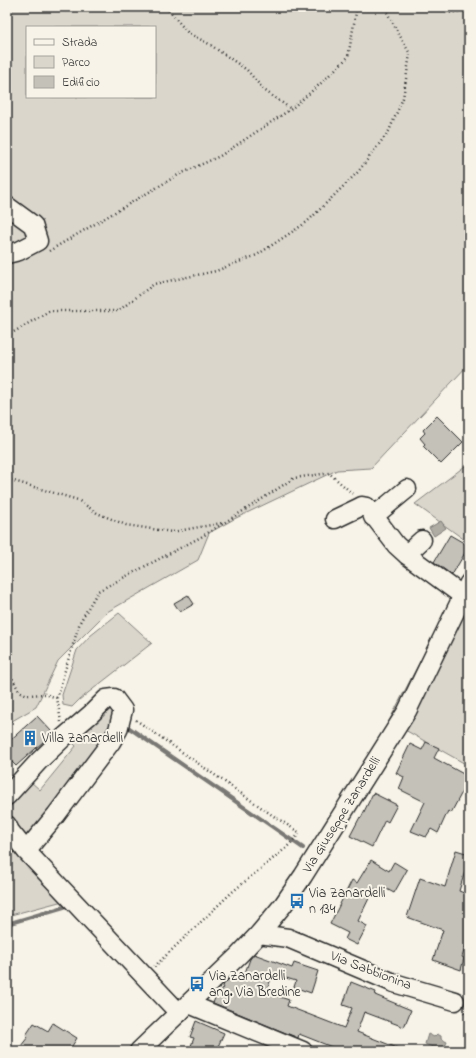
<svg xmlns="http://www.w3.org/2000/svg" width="476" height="1058" viewBox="0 0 476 1058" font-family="'Indie Flower',sans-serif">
	<rect width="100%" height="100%" fill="#f7f3e8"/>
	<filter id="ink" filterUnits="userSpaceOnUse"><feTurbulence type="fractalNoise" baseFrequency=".025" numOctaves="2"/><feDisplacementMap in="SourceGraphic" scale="8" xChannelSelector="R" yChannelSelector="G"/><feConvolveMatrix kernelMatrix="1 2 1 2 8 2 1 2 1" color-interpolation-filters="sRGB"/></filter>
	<g filter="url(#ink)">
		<g fill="#dad6cc" stroke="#82807c" fill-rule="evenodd">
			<path d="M7,7H469V364L371,468L337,470L234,519L209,533L198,560L107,612L58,661L36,707L7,724ZM27,27H155V97H27Z"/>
			<polygon points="469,463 469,543 415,504"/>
			<polygon points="469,567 469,766 389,721"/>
			<polygon points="119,613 152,643 79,700 72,707 63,705 62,695 77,650 90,636"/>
			<path d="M117,707L116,719L86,769L25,839C21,834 13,829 9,823C3,811 22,789 31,782L40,790L76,746L68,738L102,709Z"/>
			<polygon points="7,841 63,901 7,916"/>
		</g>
		<g fill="#afaca4" stroke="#7a7874">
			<polygon points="441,521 446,528 434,536 429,528"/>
			<polygon points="428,1034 434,1037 437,1034 441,1036 441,1039 447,1042 443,1051 425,1044"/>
		</g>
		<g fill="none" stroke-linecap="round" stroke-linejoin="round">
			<g stroke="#7a7874" stroke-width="4">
				<polyline points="125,725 303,848"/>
				<polyline points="7,924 64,907"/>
			</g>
		</g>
		<g fill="#c4c1b9" stroke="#2b2b2b">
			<polygon points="437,416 463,442 441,464 423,446 425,444 420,438 425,433 423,430"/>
			<polygon points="450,535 469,546 452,575 434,562"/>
			<polygon points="188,595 194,604 180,612 174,603"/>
			<polygon points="37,716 53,733 16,766 7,757 7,743"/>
			<polygon points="426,742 439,748 434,758 469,777 469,779 451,813 448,811 438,833 431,829 426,837 411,831 425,802 399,789 404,777 396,773 410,744 422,750"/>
			<polygon points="373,793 397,805 388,822 385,820 372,847 350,836 360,817 361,818"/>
			<polygon points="456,850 469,854 469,869 466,868 459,891 469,895 469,936 462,957 464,958 461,970 433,960 443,930 407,917 420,878 445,887"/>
			<polygon points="371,860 389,871 394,862 407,870 394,893 381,886 378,891 374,888 358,921 367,926 357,945 345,939 348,933 330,924 352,880 357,883"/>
			<polygon points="254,954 292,968 294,963 318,971 311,993 294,987 296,981 273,974 266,992 289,1000 287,1006 344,1028 352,1008 343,1005 351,982 376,992 375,995 411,1010 404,1027 364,1012 357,1032 405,1051 342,1051 299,1034 298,1038 213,1003 218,991 221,992 224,984 231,977 242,981 250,959"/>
			<polygon points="196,1021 224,1033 216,1051 189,1051 194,1038 190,1037"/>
			<polygon points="34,1023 48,1031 53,1023 77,1038 69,1051 17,1051 28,1037 26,1035"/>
		</g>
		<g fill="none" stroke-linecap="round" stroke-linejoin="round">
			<defs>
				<g id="minor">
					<polyline points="7,206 33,225 38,241 19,251 7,254"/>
					<polyline points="373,517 407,489"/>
					<polyline points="335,519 358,508 362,506 367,507 396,545 407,555 463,596"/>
					<polyline points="407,555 411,550 422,540"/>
					<polyline points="7,796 39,761 63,738 91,714 106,699 114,698 123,710 118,730 111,742 56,815 26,851"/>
					<polyline points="7,825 10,831 26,851 179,1013"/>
					<polyline points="259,934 288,938 394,983 455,1001"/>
					<polyline points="189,1004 303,1051"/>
					<polyline points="139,1051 239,955 259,934 283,905 303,876 407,711 469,583"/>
				</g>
			</defs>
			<use href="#minor" stroke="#2b2b2b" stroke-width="21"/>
			<g stroke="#2b2b2b" stroke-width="2.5" stroke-dasharray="1 3" stroke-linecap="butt">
				<polyline points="166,7 188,33 209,44 247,70 264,90 291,109"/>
				<polyline points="440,7 447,13 462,11 463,7"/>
				<polyline points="49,251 178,175 220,156 291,109 319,85 348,57 357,7"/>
				<polyline points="7,336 49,311 118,311 154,284 216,271 257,255 307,222 358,172 389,131 403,98 410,54 384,7"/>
				<polyline points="7,479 78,500 97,513 126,525 172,532 222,523"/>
				<polyline points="7,668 19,691 27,695 45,694 57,698"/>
				<polyline points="136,720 272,815 300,833 286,848 231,893 154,967"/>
				<polyline points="61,722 57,698 66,667 80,622 98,591 201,537 256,503 294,478 329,473 353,494"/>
				<polyline points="464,1012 469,1019"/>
			</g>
			<use href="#minor" stroke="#f7f3e8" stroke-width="18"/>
		</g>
	</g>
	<defs>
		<symbol id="building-bare" viewBox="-9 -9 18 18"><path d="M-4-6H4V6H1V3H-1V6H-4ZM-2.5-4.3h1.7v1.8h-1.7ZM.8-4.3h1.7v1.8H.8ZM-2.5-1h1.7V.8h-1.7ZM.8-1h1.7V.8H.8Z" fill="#1f6fb2" stroke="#f7f3e8" stroke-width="2.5" paint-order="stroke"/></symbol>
		<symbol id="bus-bare" viewBox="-9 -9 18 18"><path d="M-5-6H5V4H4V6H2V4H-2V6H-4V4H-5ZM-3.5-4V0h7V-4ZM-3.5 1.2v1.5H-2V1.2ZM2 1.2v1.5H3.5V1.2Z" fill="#1f6fb2" stroke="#f7f3e8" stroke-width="2.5" paint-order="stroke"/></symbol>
	</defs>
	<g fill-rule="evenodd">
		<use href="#building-bare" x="19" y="727" width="22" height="22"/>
		<use href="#bus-bare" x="286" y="890" width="22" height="22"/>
		<use href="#bus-bare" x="186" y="973" width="22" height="22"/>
	</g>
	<g text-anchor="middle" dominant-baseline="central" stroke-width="4" stroke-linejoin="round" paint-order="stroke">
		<g font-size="14" fill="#2b2b2b" stroke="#f7f3e8" text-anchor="start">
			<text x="42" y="738">Villa Zanardelli</text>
			<text x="309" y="893">Via Zanardelli<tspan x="309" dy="16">n 134</tspan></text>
			<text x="209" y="976">Via Zanardelli<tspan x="209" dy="16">ang. Via Bredine</tspan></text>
		</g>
		<g font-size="14" fill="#2b2b2b" stroke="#f7f3e8">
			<text transform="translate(342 815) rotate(-58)">Via Giuseppe Zanardelli</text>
			<text transform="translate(371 971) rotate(21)">Via Sabbionina</text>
		</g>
	</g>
	<rect width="476" height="1058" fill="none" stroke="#f7f3e8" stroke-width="24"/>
	<rect x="12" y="12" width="452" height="1034" fill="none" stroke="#2b2b2b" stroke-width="1.5" filter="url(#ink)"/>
	<rect x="26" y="26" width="130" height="72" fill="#f7f3e8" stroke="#a5a39c"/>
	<rect x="34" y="39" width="20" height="6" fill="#f7f3e8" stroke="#a5a39c"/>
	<text x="62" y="46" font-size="12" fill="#2b2b2b">Strada</text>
	<rect x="34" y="56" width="20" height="12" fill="#dad6cc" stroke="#a5a39c"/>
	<text x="62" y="66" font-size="12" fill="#2b2b2b">Parco</text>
	<rect x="34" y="76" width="20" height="12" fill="#c4c1b9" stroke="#a5a39c"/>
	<text x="62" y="86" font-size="12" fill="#2b2b2b">Edificio</text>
</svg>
